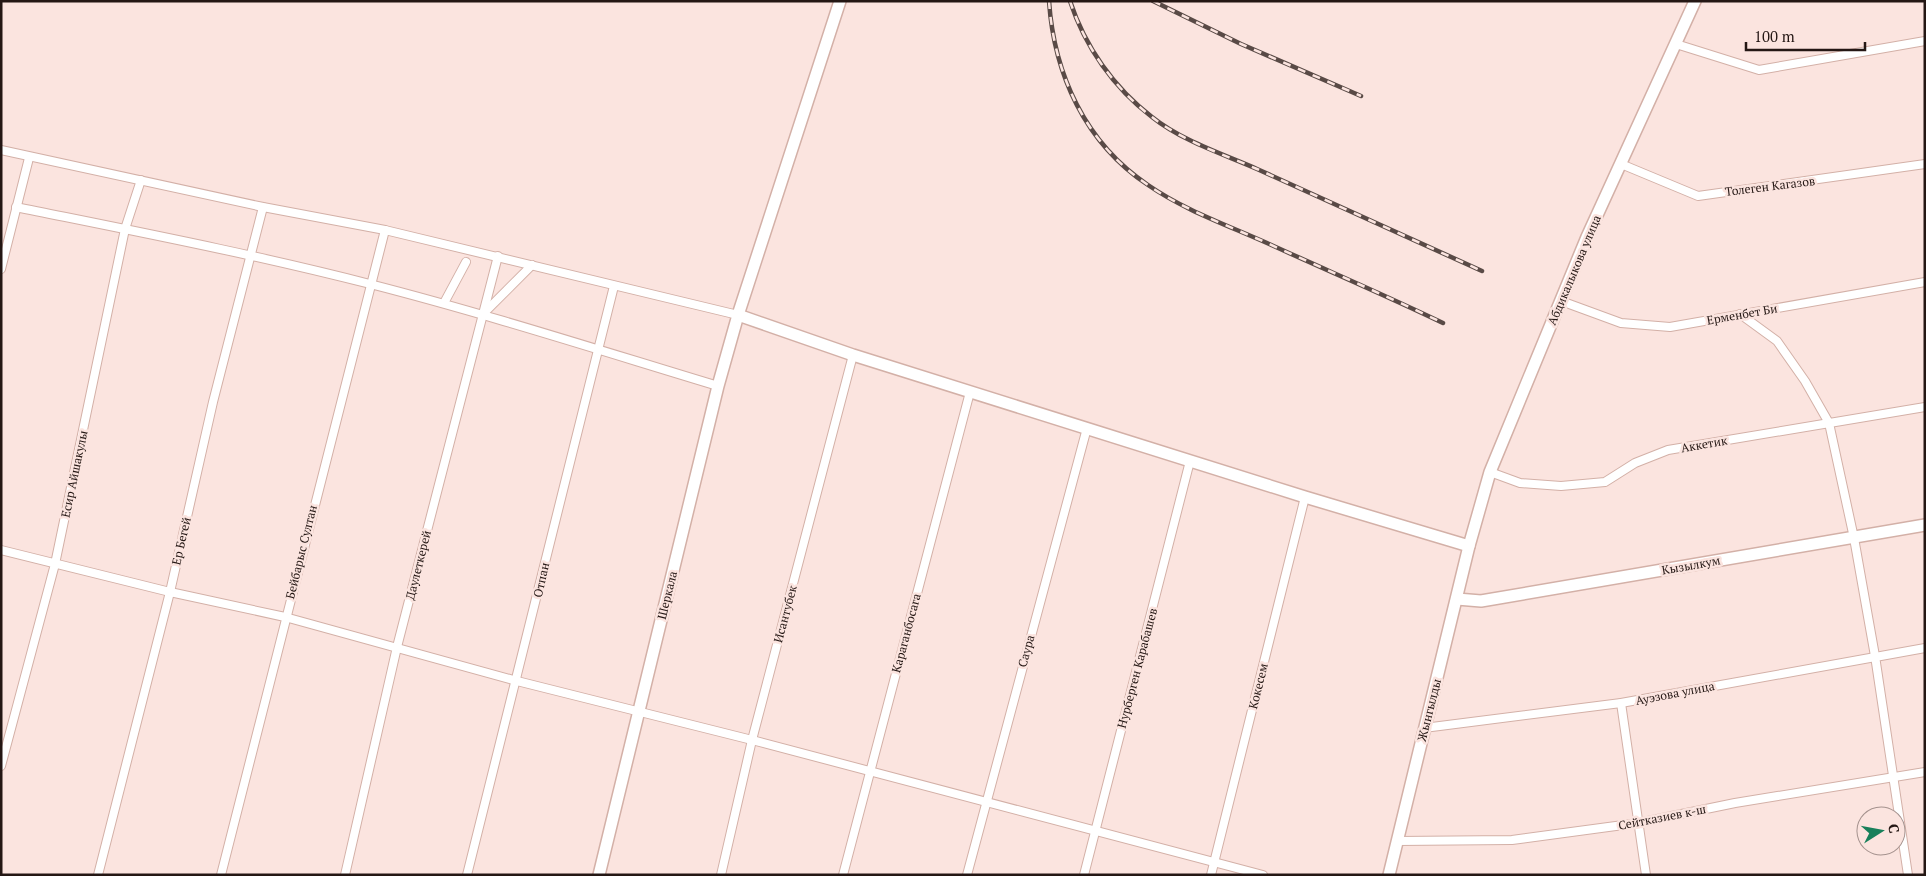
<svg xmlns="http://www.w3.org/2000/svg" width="1926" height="876" viewBox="0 0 1926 876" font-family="'PT Serif',serif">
	<rect width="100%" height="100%" fill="#fbe4df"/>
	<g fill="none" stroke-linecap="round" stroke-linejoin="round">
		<defs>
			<g id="street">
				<polyline points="1676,44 1759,70 1925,41"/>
				<polyline points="1,150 263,207 385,230 738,315"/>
				<polyline points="1621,164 1698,196 1925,164"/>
				<path d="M16,207C134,231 253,254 370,284C487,314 602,351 718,386"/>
				<polyline points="1,269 29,158"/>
				<polyline points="1561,301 1621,323 1670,327 1925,282"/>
				<polyline points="444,303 466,262"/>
				<polyline points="484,313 532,265"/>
				<polyline points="1740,314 1777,341 1805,381 1829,423 1854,538 1875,656 1908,875"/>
				<polyline points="1490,472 1520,483 1561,486 1605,482 1635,463 1668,450 1925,407"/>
				<polyline points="1,550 170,592 285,617 517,681 752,740 1263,875"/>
				<polyline points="1621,703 1646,875"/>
				<polyline points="1424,728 1621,703 1925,648"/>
				<polyline points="1,766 55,564 125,229 141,180"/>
				<polyline points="1397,841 1512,840 1638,823 1735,803 1925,772"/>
				<polyline points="98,875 170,592 213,402 263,207"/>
				<polyline points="221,875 385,230"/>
				<polyline points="345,875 397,647 498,256"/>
				<polyline points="467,875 614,286"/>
				<polyline points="721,875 752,740 853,355"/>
				<polyline points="843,875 970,392"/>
				<polyline points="967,875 1087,428"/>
				<polyline points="1084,875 1190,461"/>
				<polyline points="1211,875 1305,497"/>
			</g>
			<g id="secondary">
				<polyline points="738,315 853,355 1305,497 1469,546"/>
				<polyline points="1457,599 1481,601 1925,525"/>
				<polyline points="599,875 718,386 738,315 840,1"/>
				<polyline points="1389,875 1469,546 1490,472 1587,237 1695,1"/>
			</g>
		</defs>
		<use href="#street" stroke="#d3b0a7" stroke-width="10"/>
		<use href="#secondary" stroke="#d3b0a7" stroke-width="14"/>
		<use href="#street" stroke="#fff" stroke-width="8"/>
		<use href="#secondary" stroke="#fff" stroke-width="11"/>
		<defs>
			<g id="rail">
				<path d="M1049,1C1054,74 1085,143 1148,185C1184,210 1227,225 1267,243C1326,270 1385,295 1443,323"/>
				<path d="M1070,1C1085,47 1114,88 1152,117C1182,141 1223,154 1257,169C1332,203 1407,237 1482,271"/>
				<polyline points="1153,1 1241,44 1361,96"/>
			</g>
		</defs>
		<use href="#rail" stroke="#594a46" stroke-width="4.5"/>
		<use href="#rail" stroke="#fbe4df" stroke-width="2.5" stroke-dasharray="8" stroke-linecap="butt"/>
	</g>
	<g text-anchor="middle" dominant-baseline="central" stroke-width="5" stroke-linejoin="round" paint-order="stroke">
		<g font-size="12" fill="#241714" stroke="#fbe4df">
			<text transform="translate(1770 186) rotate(-7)">Толеген Кагазов</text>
			<text transform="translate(1574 270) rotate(-67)">Абдикалыкова улица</text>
			<text transform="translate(1742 314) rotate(-10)">Ерменбет Би</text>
			<text transform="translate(1704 444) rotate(-10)">Аккетик</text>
			<text transform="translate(74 474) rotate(-78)">Есир Айшакулы</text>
			<text transform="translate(181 541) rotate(-77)">Ер Бегей</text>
			<text transform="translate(301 552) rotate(-76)">Бейбарыс Султан</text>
			<text transform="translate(418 565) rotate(-76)">Даулеткерей</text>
			<text transform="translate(1691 565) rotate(-10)">Кызылкум</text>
			<text transform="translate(541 580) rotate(-77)">Отпан</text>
			<text transform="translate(667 595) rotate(-76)">Шеркала</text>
			<text transform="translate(785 614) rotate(-75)">Исантубек</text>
			<text transform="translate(906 633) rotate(-75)">Караганбосага</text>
			<text transform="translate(1026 651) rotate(-75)">Саура</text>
			<text transform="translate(1137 668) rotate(-75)">Нурберген Карабашев</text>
			<text transform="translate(1258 686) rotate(-76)">Кокесем</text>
			<text transform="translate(1675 693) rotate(-11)">Ауэзова улица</text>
			<text transform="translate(1429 710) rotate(-76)">Жынгылды</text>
			<text transform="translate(1662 817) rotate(-11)">Сейтказиев к-ш</text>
		</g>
	</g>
	<rect width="1926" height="876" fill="none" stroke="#241714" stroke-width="5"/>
	<g transform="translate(1881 831) rotate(79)"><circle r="24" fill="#fbe4df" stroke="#a5928e"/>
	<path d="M0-4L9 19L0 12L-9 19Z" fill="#19805b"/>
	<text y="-8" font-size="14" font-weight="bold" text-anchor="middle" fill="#241714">С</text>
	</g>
	<path d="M1746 42v8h119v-8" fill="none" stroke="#241714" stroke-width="2.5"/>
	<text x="1754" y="42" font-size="15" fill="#241714" stroke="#fbe4df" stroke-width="4" paint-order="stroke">100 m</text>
</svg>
